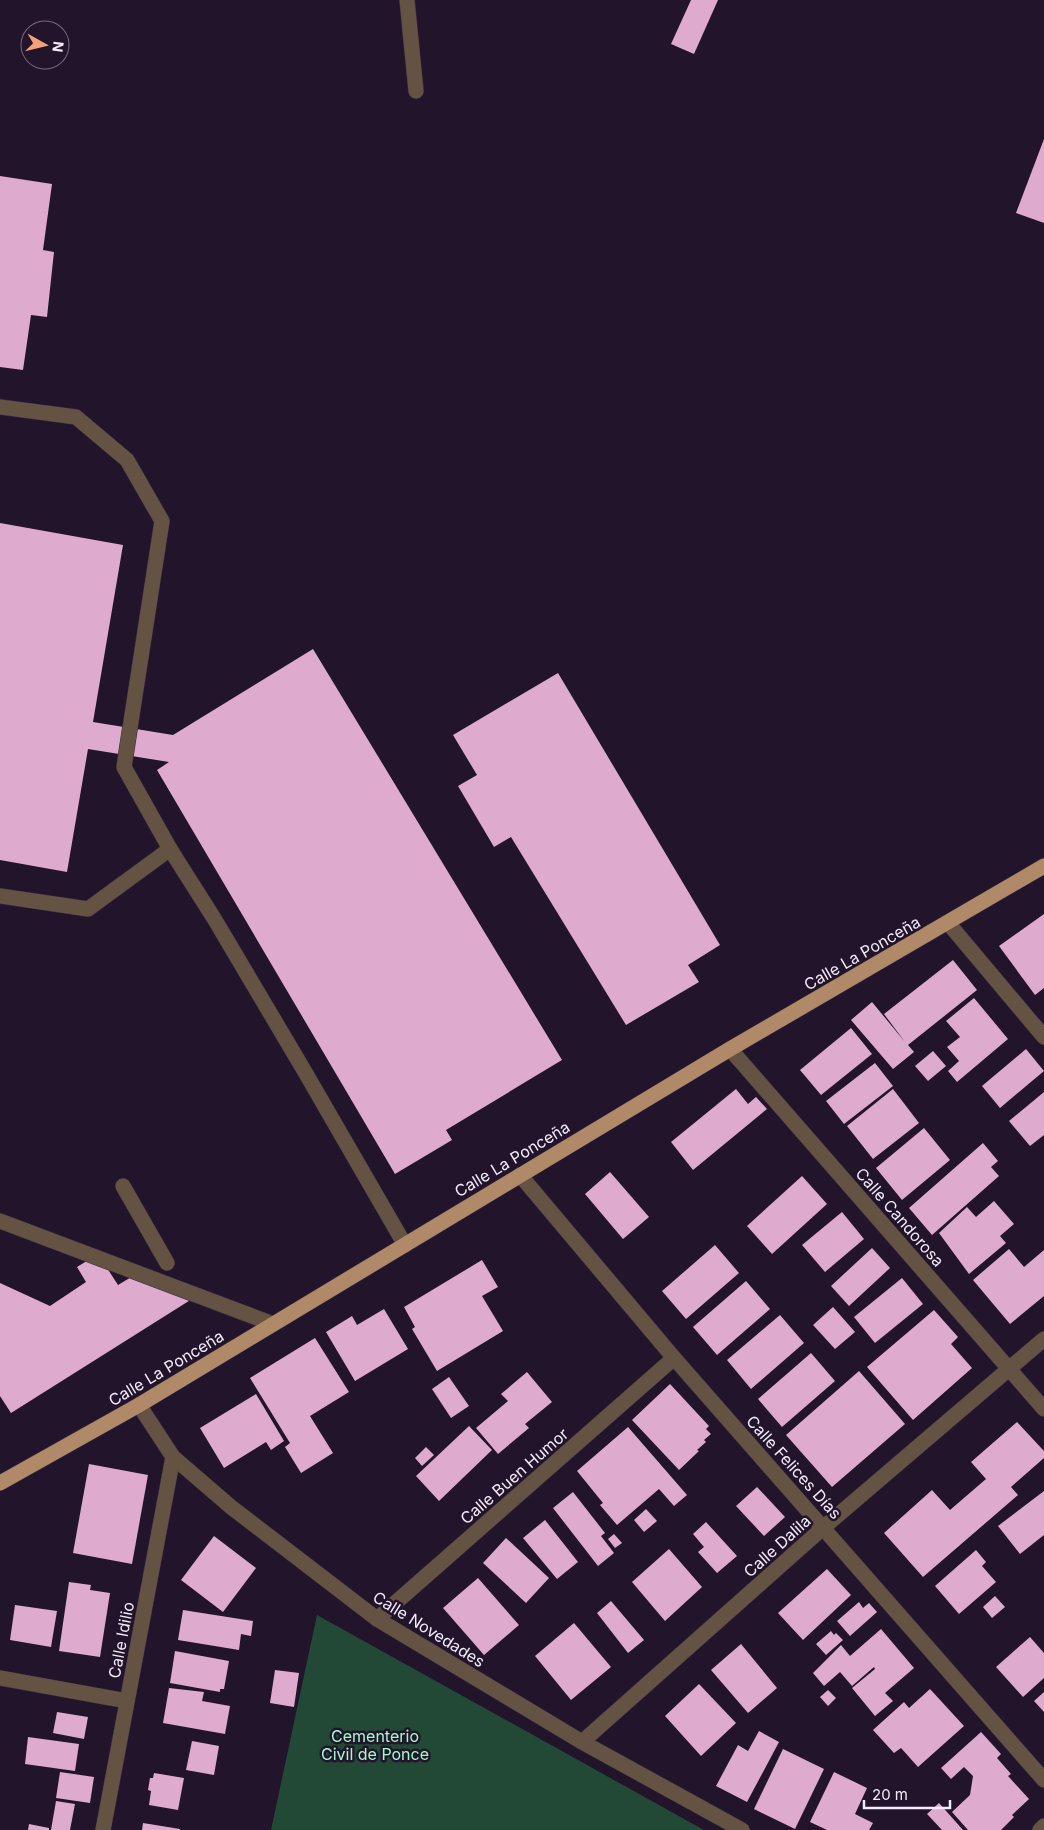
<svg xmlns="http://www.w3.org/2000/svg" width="1044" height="1830" viewBox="0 0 1044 1830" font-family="Inter,sans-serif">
	<rect width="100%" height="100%" fill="#22142b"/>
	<polygon fill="#224935" points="317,1615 704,1830 271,1830"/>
	<g fill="#deaace">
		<polygon points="691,0 718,0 694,54 671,44"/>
		<polygon points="1044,139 1044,223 1016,213"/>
		<polygon points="0,176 52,184 43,250 54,252 47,317 31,315 23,370 0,367"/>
		<polygon points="0,523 123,545 93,722 173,735 313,649 562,1060 446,1130 452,1140 395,1174 157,770 169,762 88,749 67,872 0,860"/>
		<polygon points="558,673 720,945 688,965 699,982 626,1025 511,837 494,847 458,786 477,775 453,735"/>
		<polygon points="1044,914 1044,988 1035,995 999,946"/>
		<polygon points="953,960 977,990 908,1045 914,1052 893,1069 851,1020 872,1002 905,1042 884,1014"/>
		<polygon points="974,998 1008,1039 957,1082 948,1071 959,1061 947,1047 960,1037 946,1021"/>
		<polygon points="851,1028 872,1054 821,1095 800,1070"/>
		<polygon points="1026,1049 1044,1071 1000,1108 982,1086"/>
		<polygon points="933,1051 946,1066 928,1081 915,1066"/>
		<polygon points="875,1063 893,1086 844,1124 826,1101"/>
		<polygon points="736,1089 748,1104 756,1097 767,1109 693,1170 671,1142"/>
		<polygon points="893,1089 919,1123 873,1159 847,1126"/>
		<polygon points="1044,1092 1044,1135 1030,1146 1009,1121"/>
		<polygon points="924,1128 950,1160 902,1200 876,1168"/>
		<polygon points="983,1143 998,1161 991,1167 999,1176 932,1235 909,1208"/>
		<polygon points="610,1172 649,1217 623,1239 585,1194"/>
		<polygon points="802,1176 827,1204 772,1254 747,1226"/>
		<polygon points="994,1201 1014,1224 1000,1236 1006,1243 969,1274 939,1233 967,1207 976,1217"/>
		<polygon points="842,1212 864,1239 825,1272 802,1245"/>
		<polygon points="715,1245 739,1273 686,1319 662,1291"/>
		<polygon points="872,1248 890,1268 849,1306 831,1286"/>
		<polygon points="1009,1249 1024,1267 1044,1250 1044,1296 1010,1324 973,1280"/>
		<polygon points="98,1254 118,1285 133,1276 192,1299 11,1413 0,1396 0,1283 50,1306 86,1282 77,1267"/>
		<polygon points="482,1260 498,1287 482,1296 503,1331 437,1371 412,1329 415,1327 404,1307"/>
		<polygon points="902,1278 923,1304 875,1343 854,1317"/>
		<polygon points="746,1281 770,1309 717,1355 693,1327"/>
		<polygon points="833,1307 855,1332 835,1349 813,1325"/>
		<polygon points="384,1309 408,1349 355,1381 326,1332 352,1316 357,1325"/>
		<polygon points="934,1310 958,1337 951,1344 972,1368 913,1420 867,1367"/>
		<polygon points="780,1315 804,1343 751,1389 727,1360"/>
		<polygon points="315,1338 349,1392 310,1416 333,1453 301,1473 285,1447 290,1443 250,1378"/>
		<polygon points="811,1353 835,1381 782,1427 758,1399"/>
		<polygon points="859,1371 905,1424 832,1487 786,1435"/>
		<polygon points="527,1372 552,1402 525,1424 529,1428 498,1454 476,1428 508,1401 501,1394"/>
		<polygon points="449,1377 469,1406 451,1418 432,1389"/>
		<polygon points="670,1384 709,1426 706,1429 711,1434 704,1440 706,1442 697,1450 699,1451 679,1470 632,1420"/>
		<polygon points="256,1394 284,1441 271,1450 266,1442 224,1468 200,1428"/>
		<polygon points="1017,1422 1044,1451 1044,1458 1011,1487 1018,1495 923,1577 884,1533 932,1490 950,1510 986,1479 971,1462"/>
		<polygon points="469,1426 492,1450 439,1501 416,1476"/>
		<polygon points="628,1427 687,1495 674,1506 659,1489 617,1525 600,1505 603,1503 577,1471"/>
		<polygon points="426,1447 434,1455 422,1466 415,1458"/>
		<polygon points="89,1464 148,1475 132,1564 73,1553"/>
		<polygon points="757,1487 785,1517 764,1536 736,1506"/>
		<polygon points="1044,1491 1044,1535 1020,1554 998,1526"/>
		<polygon points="573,1492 605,1533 601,1536 614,1553 598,1566 553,1508"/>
		<polygon points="646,1509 657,1521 644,1532 634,1520"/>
		<polygon points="545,1520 578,1562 557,1579 523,1538"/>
		<polygon points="706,1522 737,1556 717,1573 698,1552 704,1547 693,1534"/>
		<polygon points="614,1534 622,1543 615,1548 608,1539"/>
		<polygon points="214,1536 256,1568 223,1612 181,1580"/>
		<polygon points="506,1538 549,1578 526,1603 483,1563"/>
		<polygon points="669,1549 702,1587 665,1621 632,1582"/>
		<polygon points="976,1550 986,1562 982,1566 996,1582 959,1614 935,1586"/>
		<polygon points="827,1569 851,1595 803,1640 778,1613"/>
		<polygon points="478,1578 519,1625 484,1655 443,1608"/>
		<polygon points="69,1582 91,1585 90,1590 110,1593 100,1657 59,1651"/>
		<polygon points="995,1596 1005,1607 992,1618 983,1607"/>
		<polygon points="611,1601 644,1640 628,1653 597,1613"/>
		<polygon points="859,1602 863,1608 869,1603 877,1612 850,1636 837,1621"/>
		<polygon points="15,1605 57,1611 51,1647 10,1640"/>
		<polygon points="183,1610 253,1621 251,1636 241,1634 239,1650 178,1640"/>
		<polygon points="574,1623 611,1667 571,1700 535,1656"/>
		<polygon points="881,1629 914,1668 885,1693 893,1701 875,1716 852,1688 875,1669 874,1667 852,1686 840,1672 824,1686 813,1673 841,1645 850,1656"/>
		<polygon points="831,1631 834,1635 836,1633 843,1640 826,1655 816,1644"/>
		<polygon points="1030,1637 1044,1653 1044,1678 1023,1697 996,1667"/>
		<polygon points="741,1644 777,1688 748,1713 711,1670"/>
		<polygon points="175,1651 229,1661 224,1689 220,1689 220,1692 170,1683"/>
		<polygon points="275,1670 299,1673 294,1707 270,1703"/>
		<polygon points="699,1684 736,1723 701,1756 665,1716"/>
		<polygon points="169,1688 204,1692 202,1701 230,1706 225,1734 163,1723"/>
		<polygon points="930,1689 964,1726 918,1767 901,1748 894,1753 873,1730 904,1702 909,1708"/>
		<polygon points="828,1690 836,1698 828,1706 820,1697"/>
		<polygon points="1044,1692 1044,1712 1034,1701"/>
		<polygon points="57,1712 88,1717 84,1739 53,1733"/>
		<polygon points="759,1731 779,1742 747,1802 716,1786 738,1745 748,1751"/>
		<polygon points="981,1732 1001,1754 997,1758 1011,1774 1008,1776 1029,1799 1012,1815 1014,1817 1001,1830 968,1830 952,1812 970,1795 973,1776 964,1767 951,1779 941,1768"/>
		<polygon points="28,1737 79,1744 75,1771 25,1764"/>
		<polygon points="192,1741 219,1746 214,1775 186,1770"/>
		<polygon points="783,1749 824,1769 795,1829 754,1809"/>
		<polygon points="60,1772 94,1777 90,1803 56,1798"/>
		<polygon points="834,1772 867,1788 855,1814 873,1823 869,1830 827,1830 810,1822"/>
		<polygon points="154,1773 184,1778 178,1810 149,1805 151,1791 148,1790 150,1778 153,1778"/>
		<polygon points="56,1801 75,1804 70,1830 51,1830"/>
		<polygon points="939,1803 963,1830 942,1830 927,1814"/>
		<polygon points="143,1823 180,1829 180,1830 142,1830"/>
		<polygon points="29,1824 49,1828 49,1830 28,1830"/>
	</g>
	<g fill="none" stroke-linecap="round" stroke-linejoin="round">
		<defs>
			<g id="minor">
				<polyline points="407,0 416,91"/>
				<polyline points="0,407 76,417 127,460 162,521 124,767 170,849 215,920 305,1072 405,1245"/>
				<polyline points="0,896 88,909 170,849"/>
				<polyline points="949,924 1044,1037"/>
				<polyline points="730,1049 1044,1409"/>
				<polyline points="520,1175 674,1358 1044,1780"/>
				<polyline points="123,1186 167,1263"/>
				<polyline points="0,1221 273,1324"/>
				<polyline points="139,1405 173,1457 231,1507 377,1619 582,1742 742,1830"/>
				<polyline points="377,1619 674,1358"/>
				<polyline points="0,1678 127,1701"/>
				<polyline points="582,1742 824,1527 1044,1339"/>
				<polyline points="103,1830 173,1457"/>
				<polyline points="1040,1830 1044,1826"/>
			</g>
			<polyline id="major" points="0,1483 139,1405 730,1049 1044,866"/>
		</defs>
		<use href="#minor" stroke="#3b2e44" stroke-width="16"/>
		<use href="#major" stroke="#3b2e44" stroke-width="16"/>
		<use href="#minor" stroke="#645242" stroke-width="15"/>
		<use href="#major" stroke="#af8968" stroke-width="15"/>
	</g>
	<g text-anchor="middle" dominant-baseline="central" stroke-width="5" stroke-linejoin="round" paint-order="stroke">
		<g font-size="16" fill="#f3eafa" stroke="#22142b">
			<text transform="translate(862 953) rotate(-30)">Calle La Ponceña</text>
			<text transform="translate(512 1159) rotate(-31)">Calle La Ponceña</text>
			<text transform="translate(900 1217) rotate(49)">Calle Candorosa</text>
			<text transform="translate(166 1368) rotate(-31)">Calle La Ponceña</text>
			<text transform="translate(794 1467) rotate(48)">Calle Felices Días</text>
			<text transform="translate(514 1476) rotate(-41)">Calle Buen Humor</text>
			<text transform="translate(777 1546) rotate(-42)">Calle Dalila</text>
			<text transform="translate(429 1629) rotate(32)">Calle Novedades</text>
			<text transform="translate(121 1640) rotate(-79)">Calle Idilio</text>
		</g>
		<g font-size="16" fill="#a2faca" stroke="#22142b">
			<text x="375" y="1736">Cementerio<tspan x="375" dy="18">Civil de Ponce</tspan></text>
		</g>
	</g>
	<g transform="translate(45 45) rotate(98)"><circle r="24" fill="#22142b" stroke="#766a7e"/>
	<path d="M0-4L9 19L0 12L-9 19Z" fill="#f1a27b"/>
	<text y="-8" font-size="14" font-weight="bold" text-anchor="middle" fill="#f3eafa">N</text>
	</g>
	<path d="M864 1800v8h86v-8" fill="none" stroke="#f3eafa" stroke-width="2.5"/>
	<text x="872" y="1800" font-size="15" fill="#f3eafa" stroke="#22142b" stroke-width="4" paint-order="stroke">20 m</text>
</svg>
